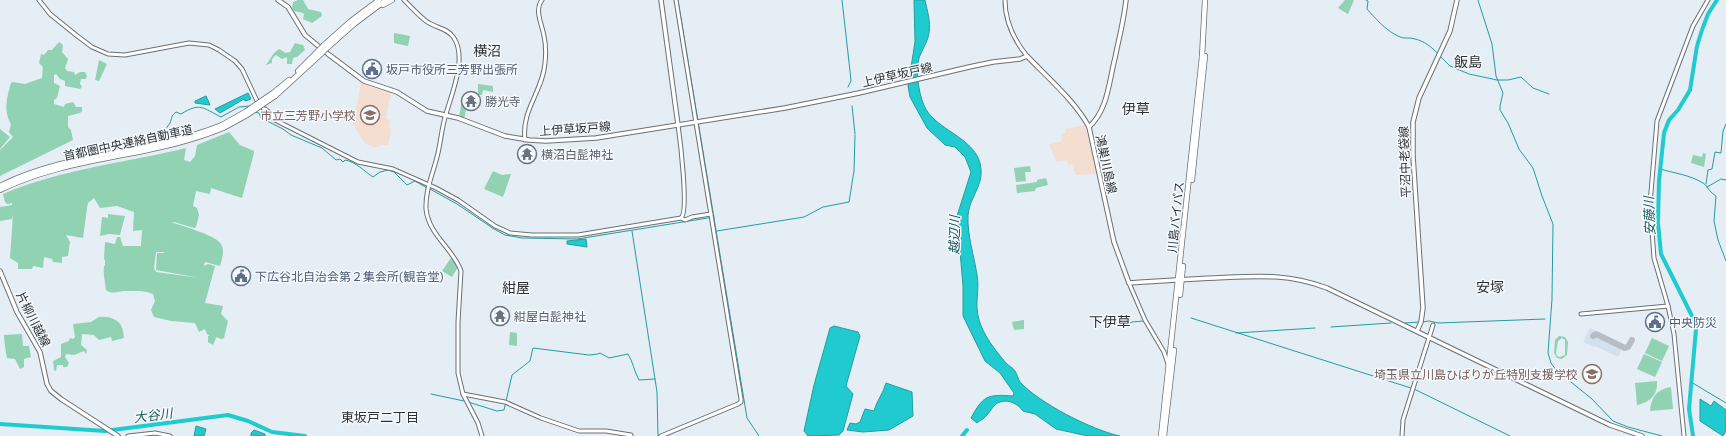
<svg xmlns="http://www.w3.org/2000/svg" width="1726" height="436" viewBox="0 0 1726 436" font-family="'Exo 2','Noto Sans JP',sans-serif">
	<rect width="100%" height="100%" fill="#e5edf5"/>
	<polygon fill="#d2e1ed" points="1590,328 1624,345 1618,357 1595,346 1594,347 1583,342"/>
	<g fill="#f4ddd1">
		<polygon points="361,81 370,87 391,91 386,119 390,120 389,128 391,129 388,145 380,145 377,148 366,144 353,124 352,120 358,101"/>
		<polygon points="1085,125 1097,174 1076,175 1072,164 1068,165 1067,160 1057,162 1049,145 1062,141 1061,134 1066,133 1065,129"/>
	</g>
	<g fill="#90d2b1" fill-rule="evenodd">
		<polygon points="298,0 303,0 308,9 321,12 322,16 312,23 303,19 304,15 303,13 294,11 292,8 293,2"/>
		<polygon points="1345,0 1354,0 1348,14 1338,8"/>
		<polygon points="394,33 410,36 408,46 394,43"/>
		<path d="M59,42L63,45L62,52L68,59L65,68L67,71L74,72L75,75L80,72H85L87,76L86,79H81L80,84L82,87L80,89L65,86V81L60,79L56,74L54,75V83L60,86L57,98L54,100V104L64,107L65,104L73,102L76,107H82V111L80,113L68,116V127L71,130L73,140L0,176V150L13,137L9,132L11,124C3,111 7,97 11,83L13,82L25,84L42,78L43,67L39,63L41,54L44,55L48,50H52Z"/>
		<polygon points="295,43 303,45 305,50 297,57 293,58 292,64 287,64 287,57 282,59 276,55 272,59 272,63 266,65 274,53 279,49 286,53 290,52"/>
		<polygon points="99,60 107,64 99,81 95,80"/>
		<polygon points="478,84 493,86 493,92 483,90 482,95 478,95"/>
		<polygon points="462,100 466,101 466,110 464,119 459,117"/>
		<polygon points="0,129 10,137 0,149"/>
		<path d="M229,132L240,145L254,151V153L242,198L211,188L210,194L196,191L193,206L197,208L199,215L196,227L194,228L174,222L172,224L174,223C183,226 217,236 221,244C225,251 222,259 220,266L205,262L201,275L204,266L208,264L215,266L205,303L223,306L221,314L228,321L224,338L222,339L215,337L216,338L213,345L208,342V336H210L207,334L205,329L199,332L195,323L171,321L154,317L151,310L155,301L153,294C144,290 134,291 125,291C118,291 112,295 106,290C105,281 103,274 104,266H105V260L104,259L105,242L115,244L117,237H120L123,246H141L142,230L133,231L134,212L117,206L100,208L94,198L88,203L87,208L83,238L66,235L70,242L68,256L62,257V263L53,262L52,259L44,257L43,268L33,266L32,269H18V263L10,258L13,214L12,219L0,221V207L12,205V203L7,204L5,202L3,194C61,169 125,163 186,148L184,160L190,162L195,156L197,145ZM165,230L164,253H157L156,270L200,278L156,272L154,268L156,252H164L165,230L169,231Z"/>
		<polygon points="1703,153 1706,154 1704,167 1691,163 1693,155 1702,157"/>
		<polygon points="1030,166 1031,172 1025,172 1026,181 1016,182 1014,168"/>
		<polygon points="493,171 502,175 511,174 503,197 484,189"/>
		<polygon points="1046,178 1048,185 1036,188 1035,191 1017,193 1016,185 1037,182 1037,180"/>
		<polygon points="108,214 125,216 120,235 109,234 100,236 102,217 108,218"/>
		<polygon points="451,258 458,267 452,277 442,271"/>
		<path d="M99,317C110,316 122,320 123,332C124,334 123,336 124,338L112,341L111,337L99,340L94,335L82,334L81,345L87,350L86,354L84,351L74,355L66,354L65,357L69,363L67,367H63V365H57L56,371L54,370L53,361L61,357V344L69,341L70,338L73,339L75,337L73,325L74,324L91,322Z"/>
		<polygon points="1024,320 1024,329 1014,330 1012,322"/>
		<polygon points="510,332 517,333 517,346 509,345"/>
		<path d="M22,334L23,346H29L31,357L24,359V367L20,369L15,359L7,358C6,355 4,338 4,335Z"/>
		<path d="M1559,336L1565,337L1568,342L1567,355L1562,359L1557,358L1554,353L1555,340ZM1562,338L1565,340V355L1560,357L1557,356L1556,353L1558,341Z"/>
		<polygon points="1652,338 1669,346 1662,361 1645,353"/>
		<polygon points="1644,354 1662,362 1655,377 1637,369"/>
		<path d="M1657,381C1658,395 1650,402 1637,405L1635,383Z"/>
		<path d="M1671,387L1673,409L1650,411C1651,397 1657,389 1671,387Z"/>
	</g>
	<g fill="#1fcbce" stroke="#249da0">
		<path d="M914,0H925C927,10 931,22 929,33C928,41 922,50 919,58C915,71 919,99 927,111C941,132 979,140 981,169C983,186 969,199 968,215C967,235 974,255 977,275C980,290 974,303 979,320C984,336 995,350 1006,363C1009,366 1013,368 1015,371C1017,374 1018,379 1020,382C1039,403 1092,430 1120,436H1088L1056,429L1035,414L1023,411C1018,404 1009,399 1000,402C993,404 990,413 984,418C983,419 979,421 977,423L971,418C983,396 987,394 1013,396L1014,393L1000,373L985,361L963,316V286L957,216L971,172L965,157L955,147L945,145L927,128L910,97L908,86L915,42Z"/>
		<polygon points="248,93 251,99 245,101 244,99 220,113 215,109"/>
		<polygon points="206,96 210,105 195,103 195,101"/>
		<polygon points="586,239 587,247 567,244 567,241"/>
		<polygon points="834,326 858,332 860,336 846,386 853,394 843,431 839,435 808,436 804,431 814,385 830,328"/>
		<path d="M886,383L912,392L913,416L889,430L863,432L847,430L850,423L856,424L860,422L865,409L874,411C877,400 883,394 886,383Z"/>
		<polygon points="1700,399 1711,406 1714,401 1726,410 1726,431 1723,436 1700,421"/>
		<polygon points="196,426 206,429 204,436 194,436"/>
		<polygon points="254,430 265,434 265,436 251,436 251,433"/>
	</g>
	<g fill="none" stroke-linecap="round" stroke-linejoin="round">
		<g stroke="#249da0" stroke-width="1">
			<polyline points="678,0 747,418 759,436"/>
			<polyline points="842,0 850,71 851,81 848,87"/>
			<path d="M1366,0L1368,1L1367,9C1376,19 1386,31 1400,37C1404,39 1410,37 1415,39C1424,41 1432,47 1438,54"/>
			<polyline points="1478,0 1492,44 1496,76 1503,93 1500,106 1500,110 1508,123 1519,149 1533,168 1542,196 1553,224 1552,299 1548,353 1551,363 1556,370 1592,399 1613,421 1628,427 1662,436"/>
			<polyline points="1440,56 1450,66 1469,74 1497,80 1508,80 1521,77 1533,88 1549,94"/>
			<polyline points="852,106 855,134"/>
			<path d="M254,112L259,113L261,118L283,129L291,135L322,148L336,160L340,159L343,162L345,160C356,162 364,171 373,177L380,172L388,170L394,172L407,185L415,181L427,188"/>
			<path d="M134,140C147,137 162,137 170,123C172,118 171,116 176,112L181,114C200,102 203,108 221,117L239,107L250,106"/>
			<path d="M1660,169C1674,173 1690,175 1703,183C1709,187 1707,190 1716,196L1714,221L1718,240L1726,261"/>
			<polyline points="1706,184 1708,170 1712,169 1715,152 1721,153 1723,131 1726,124"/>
			<polyline points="1707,187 1721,179 1726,180"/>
			<polyline points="430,189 457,204 494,229 505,235 522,238 577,239 714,217"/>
			<polyline points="632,231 657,392 658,436"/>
			<polyline points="717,231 804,217 823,207 849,202 854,171 855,135"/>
			<polyline points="1191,318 1414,389 1510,436"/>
			<polyline points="1422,322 1429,321 1438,323 1545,319"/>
			<polyline points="1405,323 1419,322"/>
			<polyline points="1126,325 1132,322 1144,321"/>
			<polyline points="1331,327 1391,323"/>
			<polyline points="1236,333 1315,328"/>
			<polyline points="1691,382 1726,403"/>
			<polyline points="431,394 464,401"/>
			<path d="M468,402L497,411L504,410L512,375L530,361L533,348L589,355L598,354L600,353L609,358L628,354C633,362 634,371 639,380L655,379"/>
		</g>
		<g stroke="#1fcbce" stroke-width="4">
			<polyline points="0,424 105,431 228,415 248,421 272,432 305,436"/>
			<polyline points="962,436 967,430"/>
			<polyline points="1693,436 1689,409 1696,329 1692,316 1661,254 1658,223 1659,181 1664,133 1669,120 1678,110 1690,90 1697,46 1702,30 1708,14 1717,0"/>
		</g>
		<polyline stroke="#b6bdc4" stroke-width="6" points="1593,336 1596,334 1625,348 1628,347 1632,340"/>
		<defs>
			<g id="minor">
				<path d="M39,0L50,14L76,35L92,47L108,54L125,55L189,43L209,45L219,50L235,61L242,69L258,103L273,119L358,162L393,169L436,188L458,200L495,226L510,233L532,235H578L681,218C689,212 680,139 678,125"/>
				<path d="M404,0C411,7 418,15 426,21C435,28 448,28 454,38C467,58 452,93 446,114C442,126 441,140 438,153C434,171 425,190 426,209C429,236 453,248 461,271L458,322V373L463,394L478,423L482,436"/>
				<path d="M1005,0C1005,21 1014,40 1027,56"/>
				<polyline points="265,109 279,120"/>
				<path d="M525,140C521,110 543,91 545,63C546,54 546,45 544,36C542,24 534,10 542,0"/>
				<polyline points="681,218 685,220 692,217 711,214"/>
				<polyline points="1129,283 1145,320 1164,352 1168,364"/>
				<polyline points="1581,314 1668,306"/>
				<polyline points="463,394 505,402 541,418 579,431 606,431 631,435"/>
				<polyline points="128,436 155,433 170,436"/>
				<polyline points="661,436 738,404 741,402 741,399 676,0"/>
				<polyline points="1402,436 1403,420 1433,325"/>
				<polyline points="1684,436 1674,334 1668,306 1654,258 1650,204 1657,121 1693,26 1708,0"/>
			</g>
			<g id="major">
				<path d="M278,0L288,7L305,35L328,54L364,81L397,92L427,111L458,118L505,136L529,140L546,141L596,138L785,108L859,93L969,67L993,62L1020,59L1027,56C1047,77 1075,101 1089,127L1114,242L1129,283C1158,281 1187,279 1215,278C1257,276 1287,273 1327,288L1610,425L1642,436"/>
				<polyline points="661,0 678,125"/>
				<path d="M1089,127C1108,110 1109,81 1115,58C1119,38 1124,20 1126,0"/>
				<polyline points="0,271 17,312 40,352 47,384 51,391 61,399 118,436"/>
				<polyline points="1417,331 1421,322 1423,308 1413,156 1413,122 1419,98 1450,31 1457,0"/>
			</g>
			<g id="highway">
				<polyline points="383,5 392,0"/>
				<polyline points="324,45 351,21 379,0"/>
				<polyline points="327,48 354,24 386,0"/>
				<polyline points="298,71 319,50"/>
				<polyline points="273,93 289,80"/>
				<polyline points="275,96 322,53"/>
				<polyline points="1192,180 1205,56"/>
				<path d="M0,186C70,151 150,154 222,125"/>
				<path d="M0,190C71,155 151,158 223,128"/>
				<polyline points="1180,295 1183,266"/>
				<polyline points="1161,436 1202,57 1205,0"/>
				<polyline points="1164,436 1174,350"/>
			</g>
		</defs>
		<use href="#minor" stroke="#697178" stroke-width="5"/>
		<use href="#major" stroke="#697178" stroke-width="5.5"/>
		<use href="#highway" stroke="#697178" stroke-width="6"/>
		<use href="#minor" stroke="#fff" stroke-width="3"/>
		<use href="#major" stroke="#fff" stroke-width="3.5"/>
		<use href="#highway" stroke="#fff" stroke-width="4.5"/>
		<defs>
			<g id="highway-bridge">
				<polyline points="319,50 324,45"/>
				<polyline points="322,53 327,48"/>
				<polyline points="222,125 245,112 273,93"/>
				<polyline points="223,128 247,115 275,96"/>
			</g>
		</defs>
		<use href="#highway-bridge" stroke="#697178" stroke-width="6" stroke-linecap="butt"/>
		<use href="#highway-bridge" stroke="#fff" stroke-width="4.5"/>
	</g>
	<defs>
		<symbol id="civic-ring" viewBox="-11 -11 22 22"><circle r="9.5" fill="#f5faff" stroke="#5c6f8a" stroke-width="1.5"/><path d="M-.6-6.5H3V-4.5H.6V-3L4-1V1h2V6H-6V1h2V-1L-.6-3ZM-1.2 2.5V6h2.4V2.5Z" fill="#5c6f8a"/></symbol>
		<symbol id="temple-ring" viewBox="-11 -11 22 22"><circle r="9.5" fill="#f5faff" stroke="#6b7280" stroke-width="1.5"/><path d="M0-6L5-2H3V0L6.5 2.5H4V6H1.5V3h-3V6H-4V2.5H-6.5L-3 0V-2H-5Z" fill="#6b7280"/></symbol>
		<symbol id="school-ring" viewBox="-11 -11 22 22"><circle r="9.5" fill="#f5faff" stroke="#8d6e63" stroke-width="1.5"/><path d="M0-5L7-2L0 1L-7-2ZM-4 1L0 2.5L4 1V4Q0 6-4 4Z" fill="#8d6e63"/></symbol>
	</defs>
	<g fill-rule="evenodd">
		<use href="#civic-ring" x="361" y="58" width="22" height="22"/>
		<use href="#temple-ring" x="460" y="90" width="22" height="22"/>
		<use href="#school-ring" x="359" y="104" width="22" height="22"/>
		<use href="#temple-ring" x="516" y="143" width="22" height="22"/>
		<use href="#civic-ring" x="230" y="265" width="22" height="22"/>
		<use href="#temple-ring" x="489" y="305" width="22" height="22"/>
		<use href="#civic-ring" x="1644" y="311" width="22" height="22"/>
		<use href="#school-ring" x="1581" y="363" width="22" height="22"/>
	</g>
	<g text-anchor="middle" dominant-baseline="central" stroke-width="3" stroke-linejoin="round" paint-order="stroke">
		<g font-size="12" fill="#4e5e75" stroke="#f5faff" text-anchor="start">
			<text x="386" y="69">坂戸市役所三芳野出張所</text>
			<text x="255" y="276">下広谷北自治会第２集会所(観音堂)</text>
			<text x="1669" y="322">中央防災</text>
		</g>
		<g font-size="12" fill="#2f3235" stroke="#f5faff">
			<text transform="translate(897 74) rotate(-13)">上伊草坂戸線</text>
			<text transform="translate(575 128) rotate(-4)">上伊草坂戸線</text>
			<text transform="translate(128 142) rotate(-12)">首都圏中央連絡自動車道</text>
			<text transform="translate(1404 162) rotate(-92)">平沼中老袋線</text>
			<text transform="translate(1107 164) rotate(78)">鴻巣川島線</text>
			<text transform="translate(1175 217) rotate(-84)">川島バイパス</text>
			<text transform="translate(34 319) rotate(63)">片柳川越線</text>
		</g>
		<g font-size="12" fill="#5b616d" stroke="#f5faff" text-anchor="start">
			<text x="485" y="101">勝光寺</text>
			<text x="541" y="154">横沼白髭神社</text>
			<text x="514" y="316">紺屋白髭神社</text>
		</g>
		<g font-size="12" fill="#785e54" stroke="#f5faff" text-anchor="end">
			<text x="356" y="115">市立三芳野小学校</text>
			<text x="1578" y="374">埼玉県立川島ひばりが丘特別支援学校</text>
		</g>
		<g font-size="13" font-style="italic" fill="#175759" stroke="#f5faff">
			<text transform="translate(1649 216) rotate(-92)">安藤川</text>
			<text transform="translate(954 235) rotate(-89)">越辺川</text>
			<text transform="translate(153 415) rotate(-7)">大谷川</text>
		</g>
		<g font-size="13" fill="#2f3235" stroke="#f5faff">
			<text x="380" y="417">東坂戸二丁目</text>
		</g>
		<g font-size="14" fill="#2f3235" stroke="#f5faff">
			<text x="487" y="50">横沼</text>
			<text x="1468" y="61">飯島</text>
			<text x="1136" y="108">伊草</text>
			<text x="1490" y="286">安塚</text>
			<text x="516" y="287">紺屋</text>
			<text x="1110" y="321">下伊草</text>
		</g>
	</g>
</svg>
